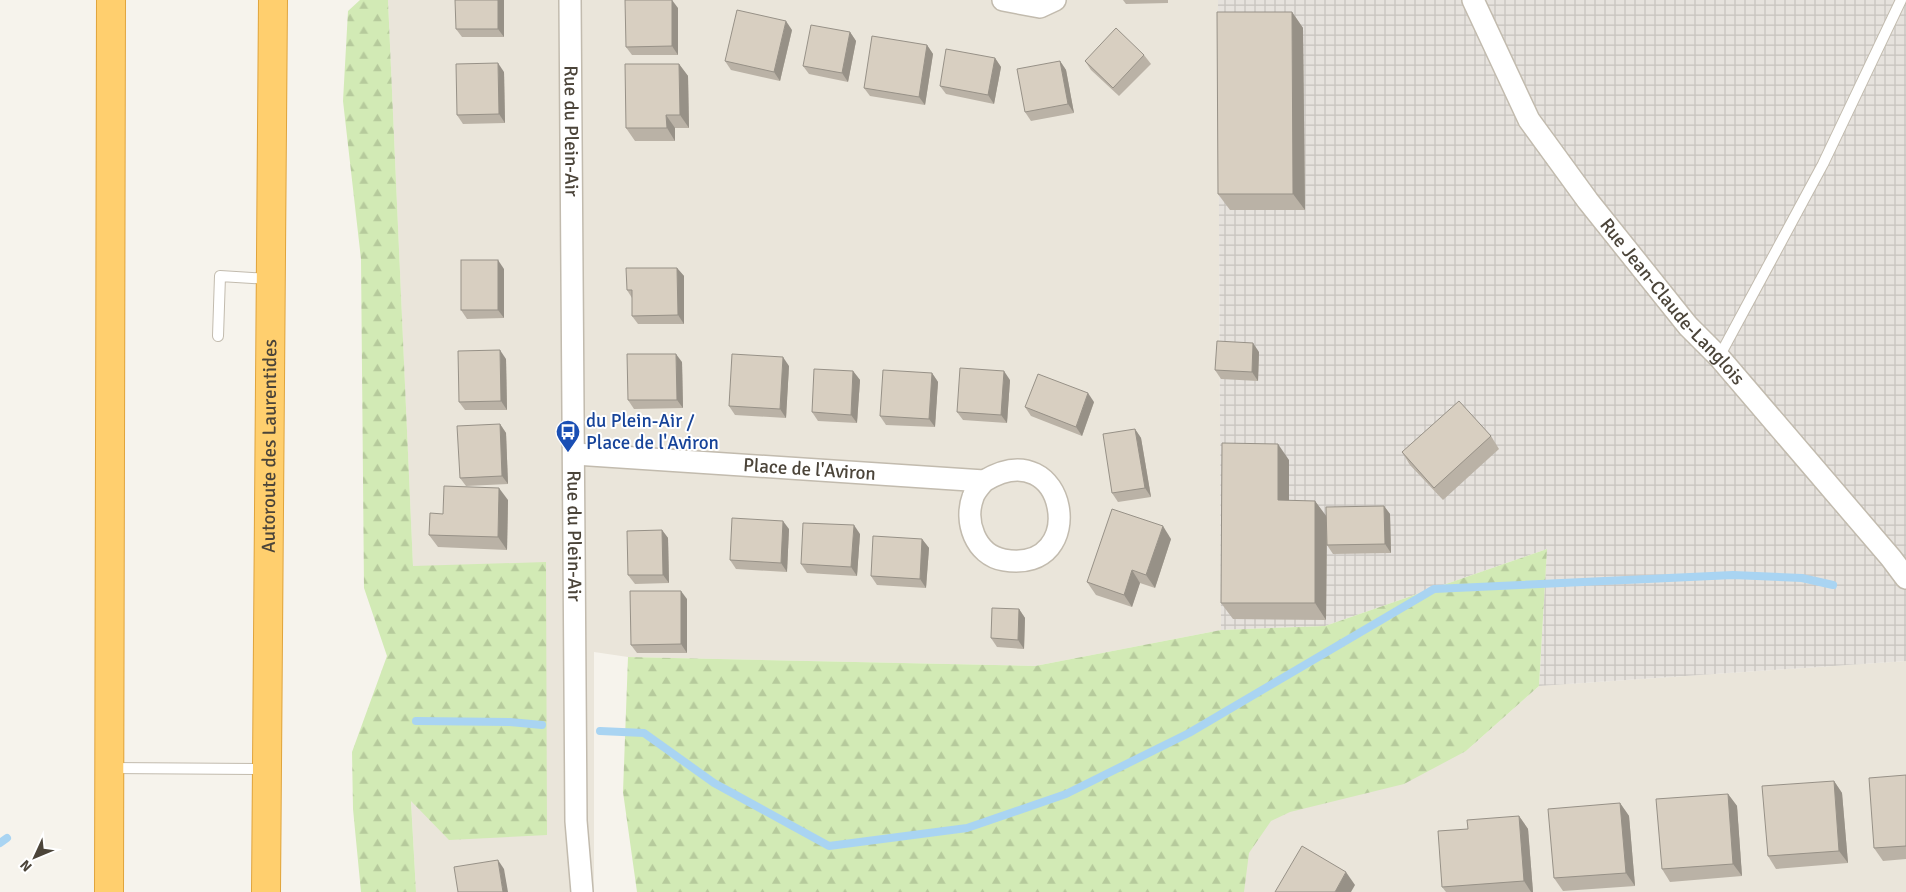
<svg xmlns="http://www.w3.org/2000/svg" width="1906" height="892" viewBox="0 0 1906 892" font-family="Signika,sans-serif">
	<defs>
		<pattern id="industrial-grid" width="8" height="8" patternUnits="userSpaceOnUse" patternTransform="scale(1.25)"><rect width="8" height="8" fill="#e6e2dd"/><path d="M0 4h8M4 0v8" fill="none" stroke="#c7c3be"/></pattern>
		<pattern id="forest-firs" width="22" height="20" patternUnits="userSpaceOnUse" patternTransform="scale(1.25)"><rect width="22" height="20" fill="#d2eab5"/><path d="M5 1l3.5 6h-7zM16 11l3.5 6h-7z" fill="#b6ca9c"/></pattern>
	</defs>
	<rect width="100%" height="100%" fill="#f6f3ec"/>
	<g fill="#eae5da">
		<polygon points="388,0 1218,0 1221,630 1035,666 628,657 594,652 594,892 416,892 411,800 546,563 413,567"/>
		<polygon points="1906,661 1906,892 1222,892 1221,807 1466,751 1539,686"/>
	</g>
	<polygon fill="url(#industrial-grid)" points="1218,0 1906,0 1906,661 1539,686 1547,549 1325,626 1221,630"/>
	<g fill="url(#forest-firs)">
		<polygon points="360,0 388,0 413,566 546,562 547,835 449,840 411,801 416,892 361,892 353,809 352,752 387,656 364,588 361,259 343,101 348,11"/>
		<polygon points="1547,549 1539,686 1466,751 1404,784 1290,812 1271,821 1249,853 1244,892 637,892 623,792 628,657 1035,666 1221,630 1325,626"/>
	</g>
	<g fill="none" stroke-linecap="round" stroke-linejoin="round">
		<g stroke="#a9d4f2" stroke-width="8">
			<polyline points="416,721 510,722 542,725"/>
			<polyline points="600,731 644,733 714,783 829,846 967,828 1066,794 1189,733 1434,589 1733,575 1802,578 1833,585"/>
			<polyline points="0,843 7,838"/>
		</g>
		<defs>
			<g id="service">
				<polyline points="218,336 220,276 269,279"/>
				<polyline points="1719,357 1823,164 1901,0"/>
				<polyline points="110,768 266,769"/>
			</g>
			<g id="minor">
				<path id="s1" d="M570,0L576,821L582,892"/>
				<polyline points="1003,0 1040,7 1055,0"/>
				<path id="s2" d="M1473,0L1529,120L1588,201L1688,326L1719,357L1891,558L1906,578"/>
				<path id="s3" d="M575,454L984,481C1068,430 1091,575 1004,560C975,555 964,521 973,497C975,491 980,486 984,481"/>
			</g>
			<g id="motorway">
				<polyline points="109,892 111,0"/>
				<path id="s4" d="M266,892L273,0"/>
			</g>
		</defs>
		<use href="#service" stroke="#c2bbae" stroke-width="12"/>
		<use href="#minor" stroke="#c2bbae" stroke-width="24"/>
		<use href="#motorway" stroke="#e0a43c" stroke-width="30"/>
		<use href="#service" stroke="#fff" stroke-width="10"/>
		<use href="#minor" stroke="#fff" stroke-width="21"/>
		<use href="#motorway" stroke="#ffcf6e" stroke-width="28"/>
	</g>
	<g fill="#bab2a6">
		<polygon points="504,0 504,37 462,37 456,29"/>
		<polygon points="1123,0 1168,0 1168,3 1126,4"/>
		<polygon points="678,8 678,55 632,55 626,47"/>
		<polygon points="1292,12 1303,28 1305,210 1230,210 1218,194"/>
		<polygon points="792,30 780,81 731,70 725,61"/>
		<polygon points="850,32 856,41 848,82 809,74 803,66"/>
		<polygon points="927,45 933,54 925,105 870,96 864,88"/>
		<polygon points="1144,55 1151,64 1119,96 1091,70 1085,61"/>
		<polygon points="995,58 1001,67 994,104 946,94 940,86"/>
		<polygon points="1060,61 1066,70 1074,113 1031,121 1025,112"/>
		<polygon points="679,64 688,76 689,128 675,128 675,141 635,141 626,128"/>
		<polygon points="504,72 505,123 463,124 457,115"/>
		<polygon points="677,268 684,276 684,324 638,324 632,316 632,298 627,290"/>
		<polygon points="504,269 504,318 467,319 461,310"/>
		<polygon points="1259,352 1258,381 1221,379 1215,370"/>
		<polygon points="506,359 507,410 465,410 459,402"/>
		<polygon points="682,362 683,408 634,409 628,400"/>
		<polygon points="789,366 786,418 735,415 729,406"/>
		<polygon points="853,371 860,380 857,423 818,421 812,412"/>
		<polygon points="932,373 938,382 935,427 886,425 880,416"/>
		<polygon points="1010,380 1007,423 963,420 957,412"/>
		<polygon points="1094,402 1082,436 1031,416 1025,407"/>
		<polygon points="500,424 506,433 508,484 466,486 460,478"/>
		<polygon points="1135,429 1141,438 1151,497 1118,502 1112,493"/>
		<polygon points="1491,436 1499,449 1443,500 1410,465 1402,452"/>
		<polygon points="1289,460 1289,501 1315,501 1326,517 1384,506 1390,514 1391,553 1333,554 1327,545 1327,521 1326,620 1233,619 1221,603"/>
		<polygon points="508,500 507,550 438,547 429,535 443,514"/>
		<polygon points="789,529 787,572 736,569 730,560"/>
		<polygon points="662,530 668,538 669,583 635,584 628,575"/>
		<polygon points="860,534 857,576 807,573 801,564"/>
		<polygon points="922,539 929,548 926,588 877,585 871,576"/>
		<polygon points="1171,539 1155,588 1140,583 1132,607 1096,595 1087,582"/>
		<polygon points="687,599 687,653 637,653 631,645"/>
		<polygon points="1019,609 1025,618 1024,649 997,647 991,638"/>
		<polygon points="1906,775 1906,859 1883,861 1874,848"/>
		<polygon points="1834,781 1842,793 1848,863 1776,869 1768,856"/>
		<polygon points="1728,794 1737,806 1742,876 1670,882 1662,869"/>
		<polygon points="1620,803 1629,816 1635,886 1563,891 1554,878"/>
		<polygon points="1519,816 1528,829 1533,892 1446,892 1442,887 1468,829"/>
	</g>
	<g fill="#979187">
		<polygon points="498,0 504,0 504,37 498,29"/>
		<polygon points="672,0 678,8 678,55 672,46"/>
		<polygon points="1292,12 1303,28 1305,210 1293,194"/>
		<polygon points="786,21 792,30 780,81 774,72"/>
		<polygon points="850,32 856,41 848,82 842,73"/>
		<polygon points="927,45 933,54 925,105 919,97"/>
		<polygon points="995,58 1001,67 994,104 988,95"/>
		<polygon points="1060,61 1066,70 1074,113 1068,104"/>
		<polygon points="498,63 504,72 505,123 499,114"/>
		<polygon points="679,64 688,76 689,128 680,115"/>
		<polygon points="666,115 675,128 675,141 667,128"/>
		<polygon points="498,260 504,269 504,318 498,310"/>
		<polygon points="677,268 684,276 684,324 678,315"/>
		<polygon points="1253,343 1259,352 1258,381 1252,372"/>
		<polygon points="500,350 506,359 507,410 501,401"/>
		<polygon points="676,354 682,362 683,408 677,400"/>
		<polygon points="783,357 789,366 786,418 780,409"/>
		<polygon points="853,371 860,380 857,423 851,415"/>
		<polygon points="1004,371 1010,380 1007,423 1001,415"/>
		<polygon points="932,373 938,382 935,427 929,419"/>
		<polygon points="1088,393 1094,402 1082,436 1076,427"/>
		<polygon points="500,424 506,433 508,484 502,476"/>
		<polygon points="1135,429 1141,438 1151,497 1145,488"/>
		<polygon points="1278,444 1289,460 1289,517 1278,500"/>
		<polygon points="499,488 508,500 507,550 498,537"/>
		<polygon points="1315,501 1327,517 1326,620 1315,603"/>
		<polygon points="1384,506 1390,514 1391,553 1385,544"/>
		<polygon points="783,521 789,529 787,572 781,563"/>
		<polygon points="854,525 860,534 857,576 851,567"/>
		<polygon points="1163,526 1171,539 1155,588 1146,575"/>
		<polygon points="662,530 668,538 669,583 663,575"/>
		<polygon points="922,539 929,548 926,588 920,579"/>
		<polygon points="1132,570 1140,583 1132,607 1124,595"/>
		<polygon points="681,591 687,599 687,653 681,644"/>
		<polygon points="1019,609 1025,618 1024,649 1018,640"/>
		<polygon points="1834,781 1842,793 1848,863 1839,851"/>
		<polygon points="1728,794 1737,806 1742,876 1733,864"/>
		<polygon points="1620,803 1629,816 1635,886 1626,873"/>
		<polygon points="1519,816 1528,829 1533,892 1531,892 1524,881"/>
		<polygon points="498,860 504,869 508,892 503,892"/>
		<polygon points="1346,872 1355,885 1351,892 1335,892"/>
	</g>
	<g fill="#d8cfc1" stroke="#979187">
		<polygon points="455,0 498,0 498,29 456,29"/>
		<polygon points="625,0 672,0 672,46 626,47"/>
		<polygon points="737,10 786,21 774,72 725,61"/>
		<polygon points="1217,12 1292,12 1293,194 1218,194"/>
		<polygon points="811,25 850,32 842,73 803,66"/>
		<polygon points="1116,28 1144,55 1113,88 1085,61"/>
		<polygon points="872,36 927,45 919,97 864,88"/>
		<polygon points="946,49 995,58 988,95 940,86"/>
		<polygon points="1060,61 1068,104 1025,112 1017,69"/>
		<polygon points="498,63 499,114 457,115 456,64"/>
		<polygon points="625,64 679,64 680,115 666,115 667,128 626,128"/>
		<rect x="461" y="260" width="37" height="50"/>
		<polygon points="626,268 677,268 678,315 632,316 632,290 627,290"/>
		<polygon points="1217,341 1253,343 1252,372 1215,370"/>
		<polygon points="500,350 501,401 459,402 458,351"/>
		<polygon points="627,354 676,354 677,400 628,400"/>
		<polygon points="732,354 783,357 780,409 729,406"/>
		<polygon points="960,368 1004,371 1001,415 957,412"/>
		<polygon points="814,369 853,371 851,415 812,412"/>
		<polygon points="883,370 932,373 929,419 880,416"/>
		<polygon points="1038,374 1088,393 1076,427 1025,407"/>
		<polygon points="1459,401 1491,436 1434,488 1402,452"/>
		<polygon points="500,424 502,476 460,478 457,426"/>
		<polygon points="1135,429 1145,488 1112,493 1103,434"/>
		<polygon points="1222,443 1278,444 1278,500 1315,501 1315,603 1221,603"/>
		<polygon points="444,486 499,488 498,537 429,535 430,513 443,514"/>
		<polygon points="1384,506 1385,544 1327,545 1326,507"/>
		<polygon points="1112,509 1163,526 1146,575 1132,570 1124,595 1087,582"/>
		<polygon points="732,518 783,521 781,563 730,560"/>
		<polygon points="803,523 854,525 851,567 801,564"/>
		<polygon points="662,530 663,575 628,575 627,531"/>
		<polygon points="873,536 922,539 920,579 871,576"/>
		<polygon points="630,591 681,591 681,644 631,645"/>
		<polygon points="992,608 1019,609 1018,640 991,638"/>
		<polygon points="1906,775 1906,846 1874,848 1869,778"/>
		<polygon points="1834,781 1839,851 1768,856 1762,786"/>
		<polygon points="1728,794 1733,864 1662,869 1656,799"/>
		<polygon points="1620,803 1626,873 1554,878 1548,809"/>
		<polygon points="1519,816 1524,881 1442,887 1438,831 1468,829 1467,820"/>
		<polygon points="1302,846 1346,872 1335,892 1275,892"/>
		<polygon points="498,860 503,892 458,892 454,867"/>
	</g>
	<defs>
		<symbol id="bus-pin" viewBox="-11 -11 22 30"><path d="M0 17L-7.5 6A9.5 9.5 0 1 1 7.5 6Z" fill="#1a4fb4" stroke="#fff"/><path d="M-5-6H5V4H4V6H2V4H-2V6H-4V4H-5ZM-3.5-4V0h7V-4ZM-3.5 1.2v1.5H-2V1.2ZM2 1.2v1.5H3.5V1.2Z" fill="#fff"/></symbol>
	</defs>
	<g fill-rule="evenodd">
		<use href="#bus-pin" x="554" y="418" width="28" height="38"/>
	</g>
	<g text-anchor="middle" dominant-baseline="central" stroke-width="4" stroke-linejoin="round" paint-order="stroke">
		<g font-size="19" fill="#4b4439" stroke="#fff">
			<text stroke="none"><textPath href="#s1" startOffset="131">Rue du Plein-Air</textPath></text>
			<text stroke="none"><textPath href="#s2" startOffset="364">Rue Jean-Claude-Langlois</textPath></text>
			<text stroke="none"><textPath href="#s4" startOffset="446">Autoroute des Laurentides</textPath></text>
			<text stroke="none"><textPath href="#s3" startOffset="235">Place de l'Aviron</textPath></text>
			<text stroke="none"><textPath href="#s1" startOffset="536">Rue du Plein-Air</textPath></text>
		</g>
		<g font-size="19" fill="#164399" stroke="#fff" text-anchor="start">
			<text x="586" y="421">du Plein-Air /<tspan x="586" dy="22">Place de l'Aviron</tspan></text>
		</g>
	</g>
	<g transform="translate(35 857) rotate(226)" stroke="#ffffff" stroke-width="4" paint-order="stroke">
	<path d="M0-4L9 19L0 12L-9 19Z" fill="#4b4439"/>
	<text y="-8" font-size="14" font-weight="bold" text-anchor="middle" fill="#4b4439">N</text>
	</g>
</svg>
